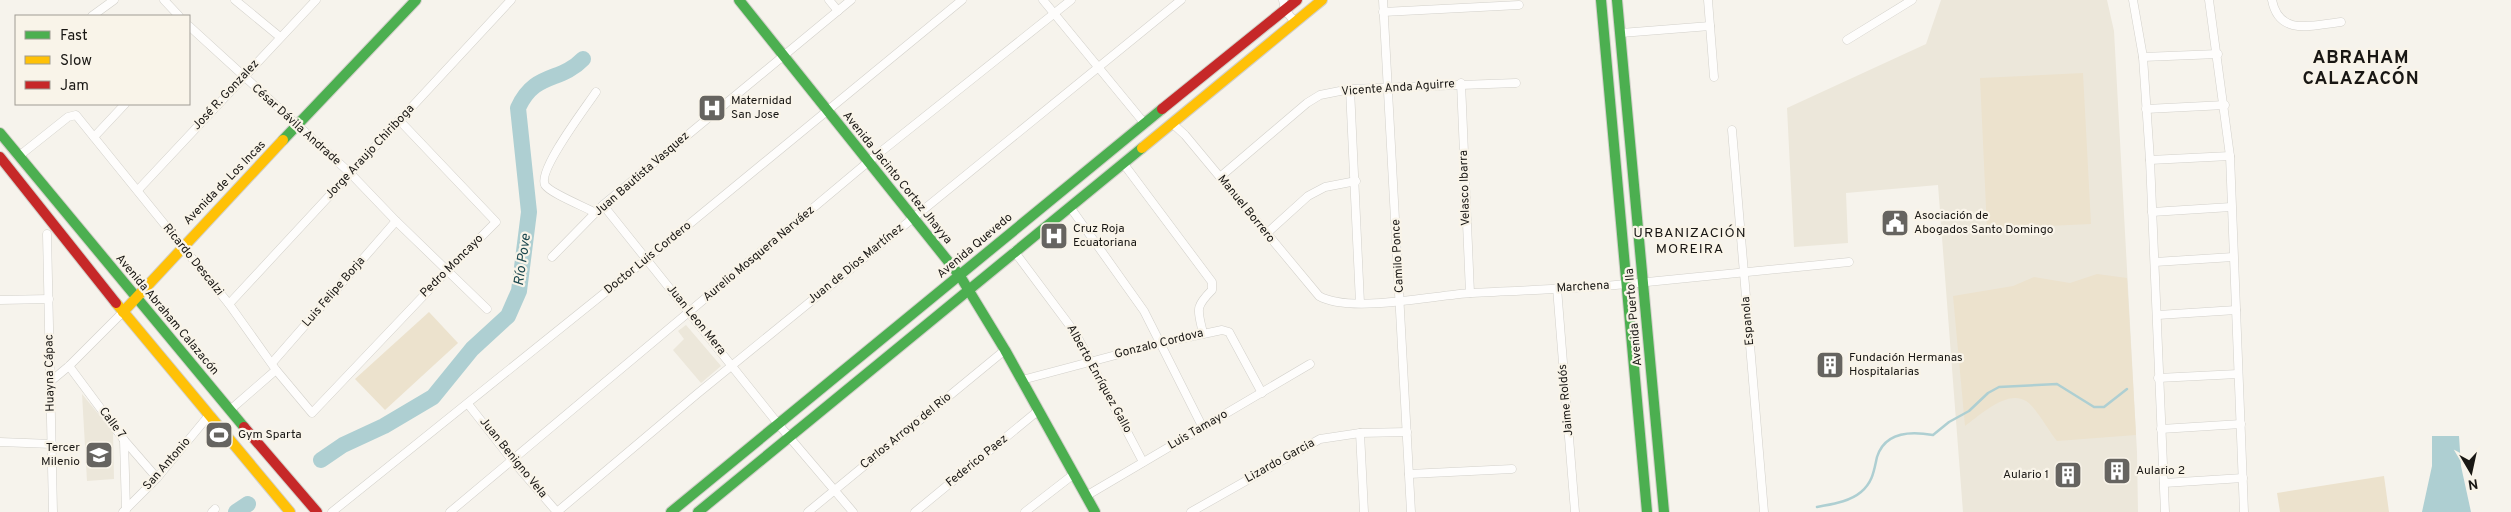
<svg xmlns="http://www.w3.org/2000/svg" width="2511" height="512" viewBox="0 0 2511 512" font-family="Overpass,sans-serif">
	<rect width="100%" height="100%" fill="#f6f3ec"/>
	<g fill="#ece7da">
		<polygon points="1941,0 2107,0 2114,31 2137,452 2138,512 1963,512 1938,185 1846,193 1848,243 1794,247 1787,108 1926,44"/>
		<polygon points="686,325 721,366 701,383 673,350 684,339 678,331"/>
		<polygon points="82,394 113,432 114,479 87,481"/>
	</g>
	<g fill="#ece2cd">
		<polygon points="2083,73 2091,224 1987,229 1980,78"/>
		<path d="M2097,274L2127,278L2136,435L2057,441C2049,432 2036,407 2026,401C2007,389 1979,416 1965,426L1953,296L2013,286L2034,277L2070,283Z"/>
		<polygon points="429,312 458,343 385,410 355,379"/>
		<polygon points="2384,476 2389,512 2280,512 2277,493"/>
	</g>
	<polygon fill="#aecfd2" points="2432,436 2459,436 2461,466 2471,512 2422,512 2432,466"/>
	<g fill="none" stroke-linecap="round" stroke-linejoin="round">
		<path stroke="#aecfd2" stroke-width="2.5" d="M1817,507C1832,504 1849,502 1861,492C1873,482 1874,470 1877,457C1885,431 1911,431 1933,435L1949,422L1969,411L1988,393L1999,387L2057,384L2094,407H2104L2127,389"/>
		<g stroke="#aecfd2" stroke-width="16">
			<path d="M321,460L343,445L384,426L433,397L472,349L508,316L519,291L529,212L518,108C535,71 560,83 583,59"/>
			<polyline points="236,512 248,504"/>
		</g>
		<defs>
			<g id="street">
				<polyline points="164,0 179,16"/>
				<polyline points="235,0 280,37"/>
				<polyline points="829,0 838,11"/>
				<polyline points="1043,0 1145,124"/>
				<polyline points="1283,0 1285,10 1295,22"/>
				<polyline points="1383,0 1411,512"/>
				<polyline points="1708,0 1714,77"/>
				<polyline points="2133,0 2143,57 2150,160 2165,512"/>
				<polyline points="2209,0 2230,156 2244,512"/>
				<path d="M2272,0C2279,37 2313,25 2341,22"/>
				<polyline points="1383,12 1519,5"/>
				<polyline points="92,16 114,0"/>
				<polyline points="189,26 350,173 396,221 487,309"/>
				<polyline points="1621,33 1710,26"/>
				<polyline points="1847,40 1912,0"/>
				<polyline points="2143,57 2218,54"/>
				<polyline points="1461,83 1470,293"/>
				<polyline points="1350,89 1360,303"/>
				<polyline points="2146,109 2225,105"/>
				<path d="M1173,124L1185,135L1319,296C1350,314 1434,295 1472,293C1523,290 1576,289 1627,284C1701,276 1775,269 1849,262"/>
				<polyline points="1732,130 1764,512"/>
				<polyline points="94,137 125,104"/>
				<polyline points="19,156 68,117 76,115 229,304 276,370 312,413 447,271 496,222 399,120"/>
				<polyline points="2150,160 2230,156"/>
				<path d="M1123,163L1212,282V290C1194,308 1198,310 1203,333"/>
				<polyline points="1220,177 1307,103 1320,95 1350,89 1516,83"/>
				<polyline points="138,190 316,0"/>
				<polyline points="603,205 779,425 853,512"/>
				<polyline points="1070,207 1144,311 1202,426"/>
				<polyline points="2152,212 2231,207"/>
				<path d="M596,213C585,207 550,193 545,185C537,171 586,107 596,92"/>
				<polyline points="47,234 53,512"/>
				<polyline points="1266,234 1308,196 1325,187 1356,181"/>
				<polyline points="1014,251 1076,334 1143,462"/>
				<polyline points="552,257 603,205 851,0"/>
				<polyline points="2155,262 2233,257"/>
				<polyline points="1557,288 1575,512"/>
				<polyline points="0,300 49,299"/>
				<polyline points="229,304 511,0"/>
				<polyline points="2158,315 2236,310"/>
				<polyline points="272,363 396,221"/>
				<polyline points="69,366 124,440 157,478"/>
				<polyline points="2158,378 2238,374"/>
				<polyline points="1022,380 1161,343 1222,330 1229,332 1262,393"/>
				<polyline points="51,381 69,366 123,312"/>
				<polyline points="468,404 512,460 557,512"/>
				<polyline points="230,410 276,370"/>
				<polyline points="2161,429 2241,424"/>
				<polyline points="1360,433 1364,512"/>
				<polyline points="124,440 126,510"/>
				<polyline points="0,442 52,444"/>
				<polyline points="1409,474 1512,469"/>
				<polyline points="2164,483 2243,478"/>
				<polyline points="1086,496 1310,364"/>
				<polyline points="123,512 157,478 210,414"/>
				<polyline points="212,512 215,509"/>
				<polyline points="332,512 648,258 962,0"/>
				<polyline points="450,512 868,162 1071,0"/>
				<polyline points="557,512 697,394 1181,0"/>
				<polyline points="808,512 1005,350"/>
				<polyline points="915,512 1039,410"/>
				<polyline points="1025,512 1074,474"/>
				<polyline points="1191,512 1320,439 1360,433 1407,432"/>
			</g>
			<g id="fast">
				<polyline points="739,0 960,276 1005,350 1095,512"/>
				<polyline points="1601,0 1647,512"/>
				<polyline points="1617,0 1664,512"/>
				<polyline points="0,133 244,427"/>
				<polyline points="283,140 416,0"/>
				<polyline points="671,512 1162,109"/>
				<polyline points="698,512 1142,148"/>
			</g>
			<g id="slow">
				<polyline points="1142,148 1322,0"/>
				<polyline points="116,303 290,512"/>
				<polyline points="123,312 283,140"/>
			</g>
			<g id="jam">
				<polyline points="1162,109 1297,0"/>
				<polyline points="0,157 116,303"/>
				<polyline points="244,427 317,512"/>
			</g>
		</defs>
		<use href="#street" stroke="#d2d0ca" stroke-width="9"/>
		<use href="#fast" stroke="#d2d0ca" stroke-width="12"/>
		<use href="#slow" stroke="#d2d0ca" stroke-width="12"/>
		<use href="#jam" stroke="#d2d0ca" stroke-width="12"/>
		<use href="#street" stroke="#fefdfc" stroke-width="8"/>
		<use href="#fast" stroke="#4caf50" stroke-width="10"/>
		<use href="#slow" stroke="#ffc107" stroke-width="10"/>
		<use href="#jam" stroke="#c62828" stroke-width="10"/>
	</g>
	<defs>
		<symbol id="hospital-square" viewBox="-11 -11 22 22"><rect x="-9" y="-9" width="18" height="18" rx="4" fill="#666460" stroke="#f9f4e9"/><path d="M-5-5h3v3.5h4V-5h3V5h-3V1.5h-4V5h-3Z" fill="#fff"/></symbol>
		<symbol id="civic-square" viewBox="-11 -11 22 22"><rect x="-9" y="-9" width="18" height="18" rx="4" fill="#666460" stroke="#f9f4e9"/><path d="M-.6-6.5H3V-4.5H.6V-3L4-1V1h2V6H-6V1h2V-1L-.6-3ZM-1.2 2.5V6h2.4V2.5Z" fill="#fff"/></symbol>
		<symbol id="building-square" viewBox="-11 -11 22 22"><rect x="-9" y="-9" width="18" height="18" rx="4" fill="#666460" stroke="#f9f4e9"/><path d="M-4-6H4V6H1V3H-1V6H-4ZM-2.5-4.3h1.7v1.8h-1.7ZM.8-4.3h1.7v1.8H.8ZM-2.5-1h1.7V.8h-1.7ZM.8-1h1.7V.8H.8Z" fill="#fff"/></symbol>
		<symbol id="stadium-square" viewBox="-11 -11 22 22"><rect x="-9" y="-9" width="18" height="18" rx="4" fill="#666460" stroke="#f9f4e9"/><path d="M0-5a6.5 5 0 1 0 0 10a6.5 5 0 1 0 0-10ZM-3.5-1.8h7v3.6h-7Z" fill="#fff"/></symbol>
		<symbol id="school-square" viewBox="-11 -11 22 22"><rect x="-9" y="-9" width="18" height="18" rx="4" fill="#666460" stroke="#f9f4e9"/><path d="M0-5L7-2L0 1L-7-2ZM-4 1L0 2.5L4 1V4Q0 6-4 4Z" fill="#fff"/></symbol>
	</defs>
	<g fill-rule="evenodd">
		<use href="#hospital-square" x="696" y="92" width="32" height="32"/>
		<use href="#civic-square" x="1879" y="207" width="32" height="32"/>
		<use href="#hospital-square" x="1038" y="220" width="32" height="32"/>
		<use href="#building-square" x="1814" y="349" width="32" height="32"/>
		<use href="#stadium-square" x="203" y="419" width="32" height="32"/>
		<use href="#school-square" x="83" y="439" width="32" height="32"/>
		<use href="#building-square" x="2101" y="455" width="32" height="32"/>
		<use href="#building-square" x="2052" y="459" width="32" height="32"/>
	</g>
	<g text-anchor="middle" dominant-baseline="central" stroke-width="4.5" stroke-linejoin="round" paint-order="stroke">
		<g font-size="12" fill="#191714" stroke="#f9f4e9">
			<text transform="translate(1398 88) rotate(-4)">Vicente Anda Aguirre</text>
			<text transform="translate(226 95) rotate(-47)">José R. Gonzalez</text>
			<text transform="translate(296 125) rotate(42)">César Dávila Andrade</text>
			<text transform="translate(370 152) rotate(-47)">Jorge Araujo Chiriboga</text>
			<text transform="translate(642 174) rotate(-41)">Juan Bautista Vasquez</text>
			<text transform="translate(897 178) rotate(51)">Avenida Jacinto Cortez Jhayya</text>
			<text transform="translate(225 183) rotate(-46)">Avenida de Los Incas</text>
			<text transform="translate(1465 188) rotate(-92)">Velasco Ibarra</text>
			<text transform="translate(1246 209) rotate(51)">Manuel Borrero</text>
			<text transform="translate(975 246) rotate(-40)">Avenida Quevedo</text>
			<text transform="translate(759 254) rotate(-40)">Aurelio Mosquera Narváez</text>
			<text transform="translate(1398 256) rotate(-93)">Camilo Ponce</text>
			<text transform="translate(648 258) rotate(-39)">Doctor Luis Cordero</text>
			<text transform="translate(193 260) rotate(51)">Ricardo Descalzi</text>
			<text transform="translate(856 264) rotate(-39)">Juan de Dios Martínez</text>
			<text transform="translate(452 266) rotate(-45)">Pedro Moncayo</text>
			<text transform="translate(1583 287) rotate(-3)">Marchena</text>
			<text transform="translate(334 292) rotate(-49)">Luis Felipe Borja</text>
			<text transform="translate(167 315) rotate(50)">Avenida Abraham Calazacón</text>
			<text transform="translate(1634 317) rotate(-95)">Avenida Puerto Ila</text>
			<text transform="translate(696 320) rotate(51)">Juan Leon Mera</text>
			<text transform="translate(1748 321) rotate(-95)">Espanola</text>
			<text transform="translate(1159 344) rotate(-14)">Gonzalo Cordova</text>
			<text transform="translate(50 373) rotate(-91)">Huayna Cápac</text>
			<text transform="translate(1099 379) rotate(61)">Alberto Enríquez Gallo</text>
			<text transform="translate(1566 400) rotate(-95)">Jaime Roldós</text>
			<text transform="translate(112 423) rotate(53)">Calle 7</text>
			<text transform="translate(1198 430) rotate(-30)">Luis Tamayo</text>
			<text transform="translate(906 431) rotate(-39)">Carlos Arroyo del Rio</text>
			<text transform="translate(513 458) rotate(51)">Juan Benigno Vela</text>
			<text transform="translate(977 461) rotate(-39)">Federico Paez</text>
			<text transform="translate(1280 461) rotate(-29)">Lizardo Garcia</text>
			<text transform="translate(167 464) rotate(-49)">San Antonio</text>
		</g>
		<g font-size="12" fill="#191714" stroke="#f9f4e9" text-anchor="start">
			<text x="731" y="101">Maternidad<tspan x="731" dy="14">San Jose</tspan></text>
			<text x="1914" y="216">Asociación de<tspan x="1914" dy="14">Abogados Santo Domingo</tspan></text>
			<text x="1073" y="229">Cruz Roja<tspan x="1073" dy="14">Ecuatoriana</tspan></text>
			<text x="1849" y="358">Fundación Hermanas<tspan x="1849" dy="14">Hospitalarias</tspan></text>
			<text x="238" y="435">Gym Sparta</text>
			<text x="80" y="448" text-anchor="end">Tercer<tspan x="80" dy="14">Milenio</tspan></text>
			<text x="2136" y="471">Aulario 2</text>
			<text x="2049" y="475" text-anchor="end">Aulario 1</text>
		</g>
		<g font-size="14" letter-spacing="1" fill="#191714" stroke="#f9f4e9">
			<text x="1690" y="233">URBANIZACIÓN<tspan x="1690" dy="16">MOREIRA</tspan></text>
		</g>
		<g font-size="14" font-style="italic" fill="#1a464d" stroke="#f9f4e9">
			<text transform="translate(523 260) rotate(-82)">Río Pove</text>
		</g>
		<g font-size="18" font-weight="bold" letter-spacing="1" fill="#191714" stroke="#f9f4e9">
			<text x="2361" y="58">ABRAHAM<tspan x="2361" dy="21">CALAZACÓN</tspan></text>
		</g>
	</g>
	<rect x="15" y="15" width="175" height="90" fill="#f9f4e9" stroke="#9f9c94"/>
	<rect x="25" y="31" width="25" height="8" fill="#4caf50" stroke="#9f9c94"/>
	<text x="60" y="40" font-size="15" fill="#191714">Fast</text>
	<rect x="25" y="56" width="25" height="8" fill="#ffc107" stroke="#9f9c94"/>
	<text x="60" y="65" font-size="15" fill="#191714">Slow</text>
	<rect x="25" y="81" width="25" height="8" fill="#c62828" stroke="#9f9c94"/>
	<text x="60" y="90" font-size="15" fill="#191714">Jam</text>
	<g transform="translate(2471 472) rotate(171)" stroke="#f9f4e9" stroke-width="4" paint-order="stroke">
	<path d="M0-4L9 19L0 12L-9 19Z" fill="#191714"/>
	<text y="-8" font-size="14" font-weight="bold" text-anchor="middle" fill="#191714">N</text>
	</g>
</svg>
